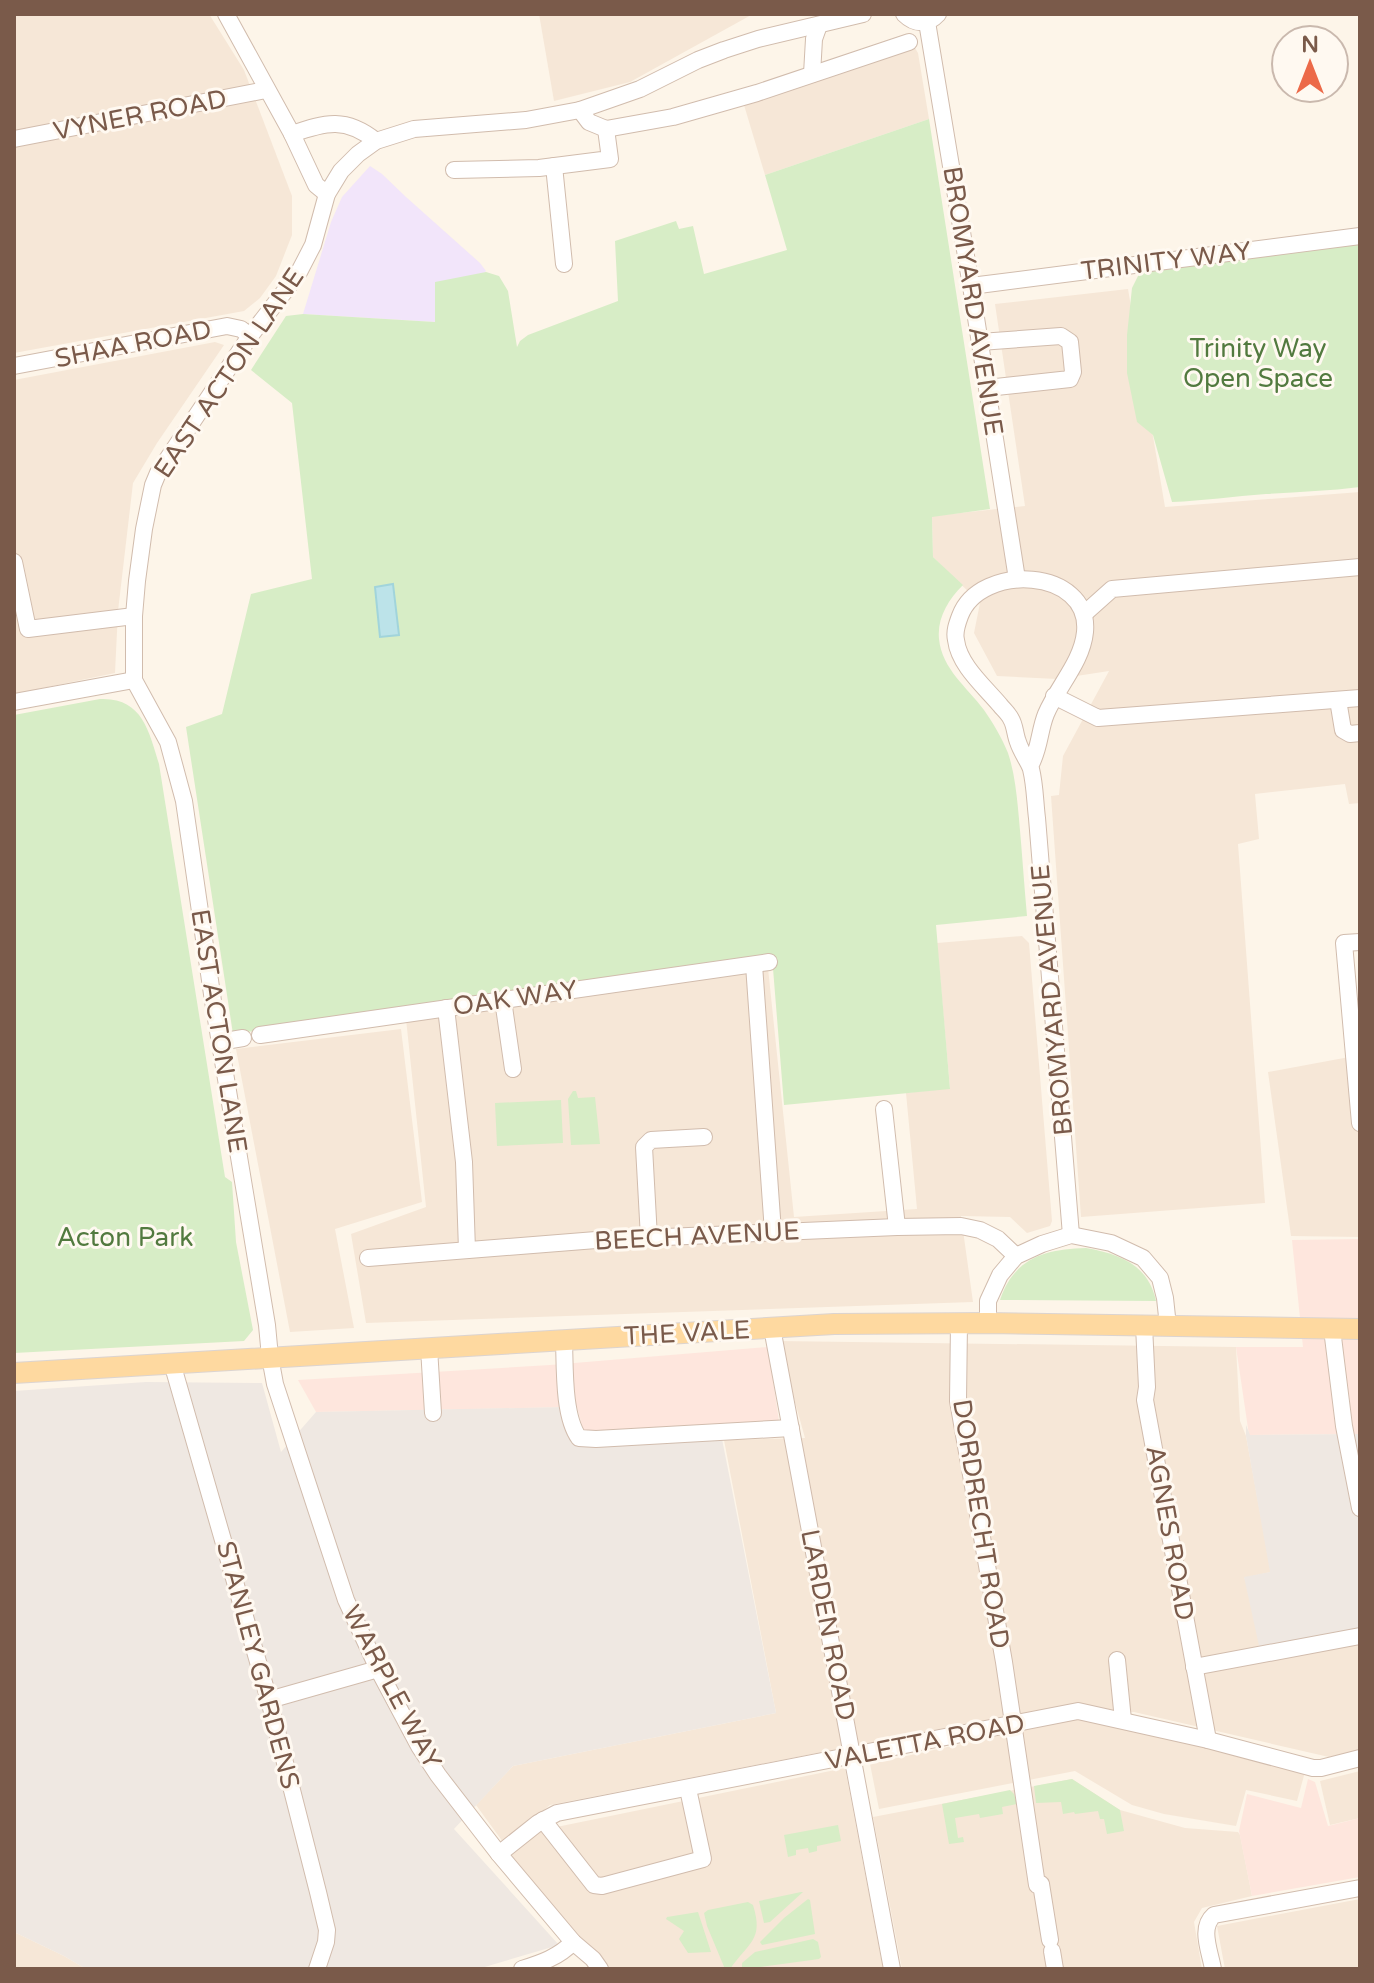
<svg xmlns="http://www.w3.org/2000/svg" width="1374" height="1983" viewBox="0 0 1374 1983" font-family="'Varela Round',sans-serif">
	<rect width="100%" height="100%" fill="#fdf5e9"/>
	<g fill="#f6e7d7">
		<polygon points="14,14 209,14 244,70 292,196 292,235 276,276 260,298 244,311 14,353"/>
		<polygon points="539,14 753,14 630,82 554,101"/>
		<polygon points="915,48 918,53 929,119 765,175 744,105"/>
		<polygon points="1128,289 1165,507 1360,492 1360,803 1349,804 1345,784 1255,794 1259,839 1238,844 1265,1203 1081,1217 1051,796 1059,795 1063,756 1109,671 1057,679 997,676 974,633 980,603 933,557 932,516 1025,506 995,304"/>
		<polygon points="215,342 224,345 157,443 133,483 118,611 115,673 14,694 14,380"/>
		<polygon points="1022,936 1029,943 1052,1221 1050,1226 1027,1233 1010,1217 961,1216 973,1302 366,1323 351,1234 426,1207 406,1019 768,968 794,1217 917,1209 906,1093 950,1088 937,943"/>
		<polygon points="401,1029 422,1202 335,1229 354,1328 290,1332 236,1049"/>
		<polygon points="1360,1055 1360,1237 1291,1236 1268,1072"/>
		<polygon points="778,1341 1236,1347 1240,1421 1246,1436 1271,1572 1244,1578 1360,1636 1360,1750 1329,1757 1134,1712 1001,1717 550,1805 503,1842 476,1805 513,1766 776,1713 724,1440 805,1438"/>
		<polygon points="1080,1718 1305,1772 1297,1801 1246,1790 1236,1826 1164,1814 1132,1805 1075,1771 879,1809 870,1764"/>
		<polygon points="845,1768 883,1969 605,1969 512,1858 511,1854 537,1831"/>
		<polygon points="1360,1771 1360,1818 1330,1825 1320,1781"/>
		<polygon points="1072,1779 1120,1810 1185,1828 1238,1832 1240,1835 1252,1896 1202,1908 1194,1922 1202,1969 902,1969 873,1817"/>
		<polygon points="1360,1899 1360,1969 1225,1969 1217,1926"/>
		<polygon points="14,1932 64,1956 86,1969 14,1969"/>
	</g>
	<g fill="#fee6dd">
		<polygon points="1360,1239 1360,1434 1249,1435 1236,1347 1303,1347 1292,1240"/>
		<polygon points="768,1347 780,1428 585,1437 577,1407 316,1412 298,1380 550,1365"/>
		<polygon points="1308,1779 1315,1782 1328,1826 1360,1818 1360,1877 1252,1896 1239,1831 1247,1794 1301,1808"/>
	</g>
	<g fill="#efe8e2">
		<polygon points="146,1382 262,1383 281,1452 316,1412 566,1407 578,1442 722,1439 776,1713 513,1766 454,1829 559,1945 478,1969 86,1969 64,1956 14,1932 14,1391"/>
		<polygon points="1246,1425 1250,1435 1360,1434 1360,1636 1261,1655 1244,1577 1270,1572 1246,1436"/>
	</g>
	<polygon fill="#f2e5fa" points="370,166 382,174 406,197 480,263 486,271 436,322 303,314 331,222 342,197"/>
	<g fill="#d7edc6">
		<path d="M929,119L990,509L932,517L933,557L963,585C948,600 937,618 939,639C942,669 967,687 984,710C993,723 1002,738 1008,753C1015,774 1017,797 1019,819C1022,851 1024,884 1027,916L936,925L950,1089L784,1105L772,956L233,1034L186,727L222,714L251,594L312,579L292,403L251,370L286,316L303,314L435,322V282L486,272L499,276L508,291L517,347L520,341L528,335L618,301L615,241L676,221L679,229L693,226L704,274L787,250L765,175Z"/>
		<path d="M1360,242V487C1329,491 1297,492 1266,494C1234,496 1203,501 1172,502L1153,435L1137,422L1127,373V335L1132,288L1142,268L1231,256V261Z"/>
		<path d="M100,699C142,697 149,731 159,764L225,1177L232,1182L236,1242L253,1330L244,1341L14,1353V715Z"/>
		<polygon points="573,1091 576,1091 578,1098 595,1097 600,1144 571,1145 568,1099"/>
		<polygon points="561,1100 563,1143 497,1146 495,1103"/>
		<path d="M1086,1248C1119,1254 1148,1264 1156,1301L1000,1300C1014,1258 1045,1249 1086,1248Z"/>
		<polygon points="1072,1779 1120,1810 1124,1831 1107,1834 1104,1819 1100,1819 1098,1811 1075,1814 1074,1812 1063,1814 1061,1802 1036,1803 1034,1786"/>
		<polygon points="1010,1790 1014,1794 1017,1804 1002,1807 1003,1814 980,1818 979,1814 955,1818 958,1838 963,1837 964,1842 949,1844 942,1804"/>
		<polygon points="838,1825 841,1841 817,1846 817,1851 809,1853 808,1848 796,1850 796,1855 788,1857 784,1835"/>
		<polygon points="801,1892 803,1892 770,1922 764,1923 759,1901"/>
		<polygon points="808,1899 810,1900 815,1934 762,1945 760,1942 784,1918"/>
		<path d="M748,1902L753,1905C764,1940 749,1942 730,1969H725L707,1926L704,1913L708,1910Z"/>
		<polygon points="698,1912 711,1952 688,1953 679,1939 684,1931 666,1919 667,1917"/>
		<polygon points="813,1939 818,1942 821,1957 819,1959 746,1969 742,1968 742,1963 755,1952"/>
	</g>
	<polygon fill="#bce3e9" stroke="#a1d4db" stroke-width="2" points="393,584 399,635 380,637 375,587"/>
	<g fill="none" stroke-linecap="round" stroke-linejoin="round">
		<defs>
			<g id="minor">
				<polyline points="226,14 292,134 316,185 327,194"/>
				<path d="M904,14C915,25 928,25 938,14"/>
				<polyline points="927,22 971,286 1017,579"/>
				<polyline points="812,74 814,39 819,25"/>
				<polyline points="580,110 589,122 606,129 673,117 757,93 909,42"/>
				<path d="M292,134C326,122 346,117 376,141"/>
				<polyline points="14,139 266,90"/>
				<polyline points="554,166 564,264"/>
				<polyline points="454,170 539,168 610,159 606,129"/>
				<polyline points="971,286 1360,236"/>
				<polyline points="980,342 1061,336 1070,342 1073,372 1070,379 987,388"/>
				<polyline points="14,366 227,326 241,329 250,336"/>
				<polyline points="14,562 28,629 134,616"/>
				<polyline points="1084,614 1112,589 1360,567"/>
				<polyline points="1054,696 1098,718 1360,698"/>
				<polyline points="1338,700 1343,730 1350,734 1360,733"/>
				<polyline points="14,702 134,680"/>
				<path d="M1030,766C1040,749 1039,731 1046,714C1058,686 1082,662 1085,632C1091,568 980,562 960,616C957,624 954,632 956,640C959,665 984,686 1000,705C1003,709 1009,714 1011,719C1015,725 1015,735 1018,742C1021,752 1029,762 1031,769C1035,785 1035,802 1037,818L1071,1235"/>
				<polyline points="1360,942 1344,943 1360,1123"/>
				<polyline points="754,965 773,1232"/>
				<polyline points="503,1000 513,1069"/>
				<polyline points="446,1008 464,1162 467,1250"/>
				<polyline points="260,1035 769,962"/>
				<polyline points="219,1042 243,1038"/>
				<polyline points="884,1109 897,1227"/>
				<polyline points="649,1238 644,1147 651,1140 704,1137"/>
				<polyline points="368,1258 596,1240 897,1227 961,1226 980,1230 998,1239 1016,1256"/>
				<polyline points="959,1323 958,1401 1004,1662 1037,1885 1041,1884 1050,1940"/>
				<polyline points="988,1323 988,1301 1000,1275 1016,1256 1042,1244 1071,1235 1111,1243 1143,1258 1160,1278 1165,1298 1168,1326"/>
				<polyline points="1144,1326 1147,1387 1145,1400 1208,1740"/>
				<polyline points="772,1328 892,1969"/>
				<polyline points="1332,1329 1344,1426 1360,1508"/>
				<path d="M564,1340C565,1367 563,1416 579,1438L596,1439L791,1428"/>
				<polyline points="429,1348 433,1413"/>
				<polyline points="172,1363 269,1700 318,1892 327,1930 326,1942 317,1969"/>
				<polyline points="1117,1660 1123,1720"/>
				<polyline points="1194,1667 1360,1636"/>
				<polyline points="269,1700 378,1669"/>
				<polyline points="543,1820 594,1885 602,1886 703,1859 688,1789"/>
				<polyline points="499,1854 538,1823 557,1813 1078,1711 1208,1740 1313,1768 1321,1768 1360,1758"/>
				<polyline points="1052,1951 1055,1969"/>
				<path d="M522,1969C541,1963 559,1957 573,1942"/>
				<polyline points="600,1969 593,1959 573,1942 499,1854 438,1775 419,1746 378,1669 346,1600 275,1384 270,1357 267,1325 213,1001 184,801 168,742 134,680 134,616 137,581 144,529 153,485 158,473 250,336 298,274 313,245 327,194 341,171 358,154 376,141 414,129 526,120 580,110 640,89 698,60 724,50 758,39 863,14"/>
				<path d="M1213,1969C1210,1951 1199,1928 1214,1915L1360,1888"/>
			</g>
			<polyline id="major" points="14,1373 834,1324 988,1323 1360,1329"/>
		</defs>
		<use href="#minor" stroke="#d1bcad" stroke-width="18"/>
		<use href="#major" stroke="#dcd4d0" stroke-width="22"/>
		<use href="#minor" stroke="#fff" stroke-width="16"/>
		<use href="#major" stroke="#fed9a0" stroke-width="20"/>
	</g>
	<g text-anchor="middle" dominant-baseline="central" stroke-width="6" stroke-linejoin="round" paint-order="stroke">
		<g font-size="26" fill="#7a5a4a" stroke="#fff9f1">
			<text transform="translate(140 115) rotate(-11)">VYNER ROAD</text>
			<text transform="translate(1166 261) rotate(-7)">TRINITY WAY</text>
			<text transform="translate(973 301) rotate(81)">BROMYARD AVENUE</text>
			<text transform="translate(133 344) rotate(-11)">SHAA ROAD</text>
			<text transform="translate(229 373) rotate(-56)">EAST ACTON LANE</text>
			<text transform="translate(515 998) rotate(-8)">OAK WAY</text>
			<text transform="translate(1052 1000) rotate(-95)">BROMYARD AVENUE</text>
			<text transform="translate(219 1031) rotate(81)">EAST ACTON LANE</text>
			<text transform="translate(697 1236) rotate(-3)">BEECH AVENUE</text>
			<text transform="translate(687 1333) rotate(-3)">THE VALE</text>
			<text transform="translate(981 1524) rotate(81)">DORDRECHT ROAD</text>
			<text transform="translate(1170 1533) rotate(80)">AGNES ROAD</text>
			<text transform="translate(828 1625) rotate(79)">LARDEN ROAD</text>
			<text transform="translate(258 1665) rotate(75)">STANLEY GARDENS</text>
			<text transform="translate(392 1687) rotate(62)">WARPLE WAY</text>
			<text transform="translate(925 1742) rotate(-11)">VALETTA ROAD</text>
		</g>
		<g font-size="26" fill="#527a3f" stroke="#fff9f1">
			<text x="1258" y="348">Trinity Way<tspan x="1258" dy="30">Open Space</tspan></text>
			<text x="125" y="1237">Acton Park</text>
		</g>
	</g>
	<rect width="1374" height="1983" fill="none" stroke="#7a5a4a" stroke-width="32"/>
	<g transform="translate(1310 64)"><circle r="38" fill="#fff9f1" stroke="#cab9ae" stroke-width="2"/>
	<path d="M0-6L14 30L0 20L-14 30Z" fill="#ec6a49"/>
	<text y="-12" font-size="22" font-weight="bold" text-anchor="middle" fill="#7a5a4a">N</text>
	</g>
</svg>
